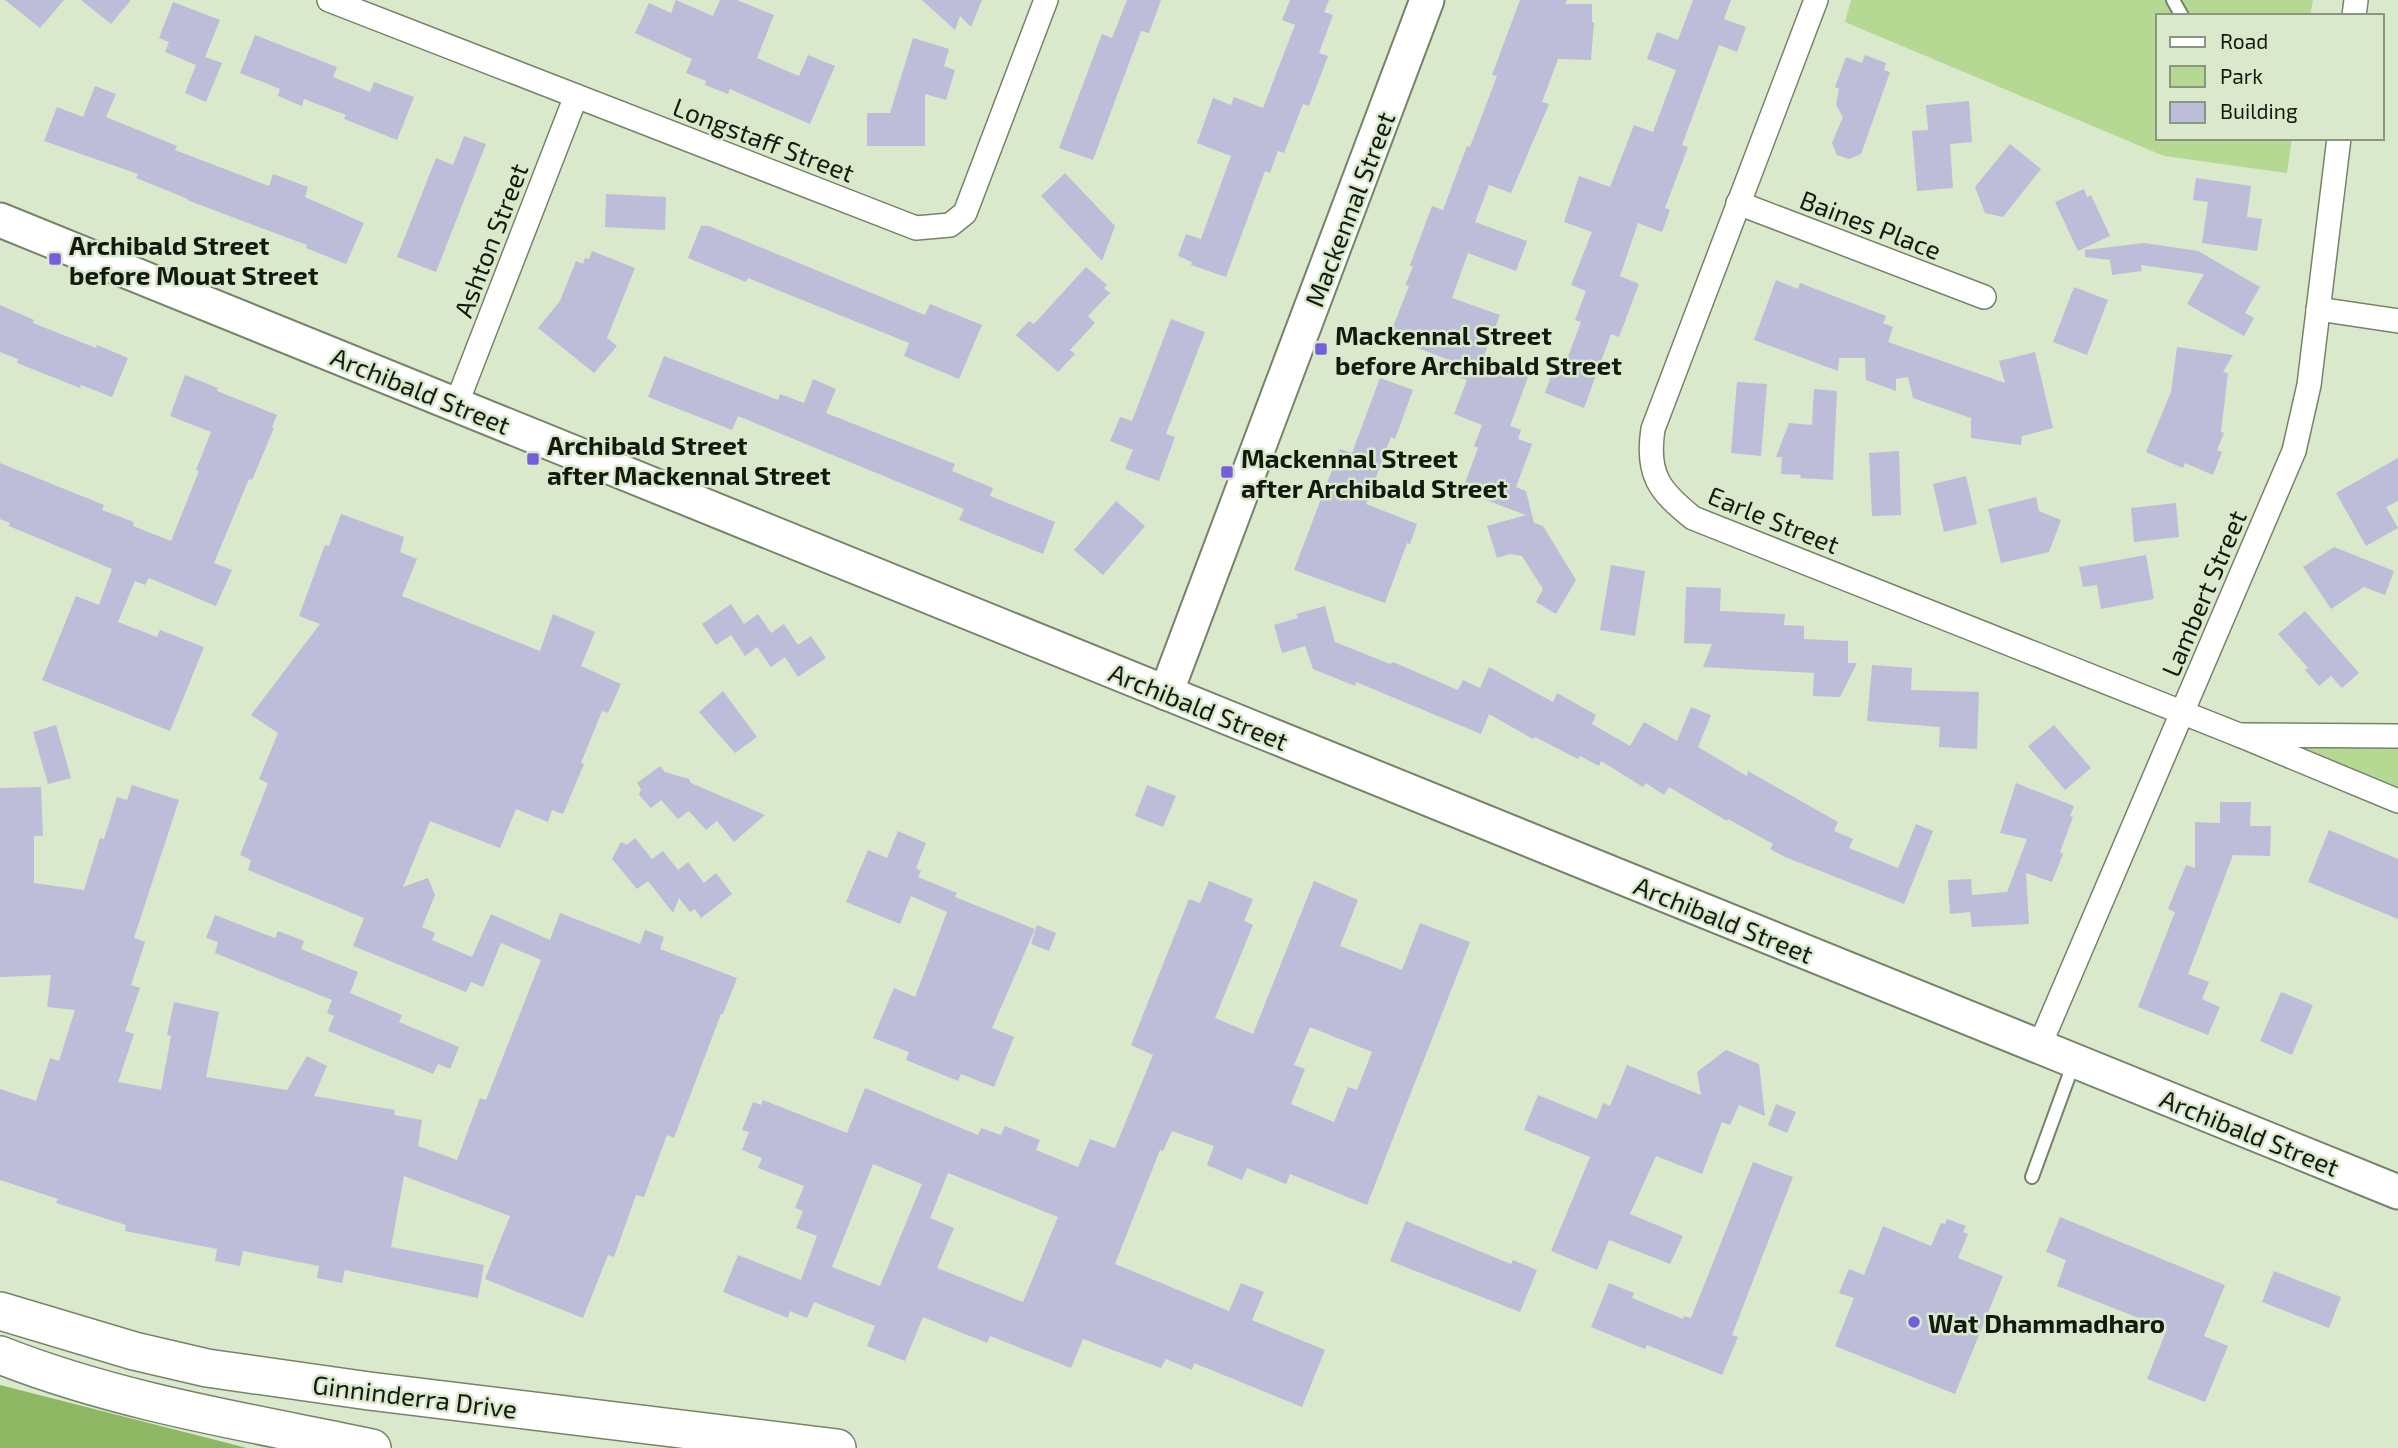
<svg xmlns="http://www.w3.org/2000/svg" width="2398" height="1448" viewBox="0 0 2398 1448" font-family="'Exo 2',sans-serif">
	<rect width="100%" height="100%" fill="#dae9cc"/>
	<g fill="#b5d893">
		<polygon points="1851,0 2313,0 2310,16 2158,16 2158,138 2292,138 2287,173 2164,156 1845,22"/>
		<polygon points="2239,735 2398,736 2398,801"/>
	</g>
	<polygon fill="#8eb763" points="0,1385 247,1448 249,1448 0,1448"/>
	<g fill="#bdbcd9" fill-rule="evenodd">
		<polygon points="5,0 64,0 40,28"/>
		<polygon points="81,0 131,0 111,24"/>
		<polygon points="676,0 713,16 720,0 737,0 774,15 757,58 799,76 808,55 835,66 810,124 730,89 728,94 705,85 706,81 686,73 692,59 635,33 649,3 671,13"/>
		<polygon points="922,0 982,0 971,27 960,16 955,30"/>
		<polygon points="1127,0 1161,0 1149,33 1141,31 1093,160 1059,148 1102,34 1112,38"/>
		<polygon points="1290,0 1329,0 1324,12 1333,15 1319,53 1328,56 1309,106 1303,104 1284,153 1278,151 1270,173 1265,171 1226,277 1191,265 1192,262 1178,256 1186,234 1201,239 1231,156 1197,143 1213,98 1231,105 1234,97 1263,108 1295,25 1282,20"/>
		<polygon points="1520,0 1567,0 1565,4 1592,4 1592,22 1594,22 1591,60 1558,59 1542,102 1549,104 1511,193 1489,185 1475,222 1527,241 1516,271 1468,253 1452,298 1500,315 1482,361 1528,377 1510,426 1521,430 1518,439 1532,444 1516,487 1526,491 1534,523 1543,526 1576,580 1556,614 1536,602 1543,589 1522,556 1510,554 1497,558 1487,526 1526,515 1462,491 1478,448 1474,446 1482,425 1454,414 1467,380 1445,372 1449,360 1389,337 1409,286 1405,285 1413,267 1410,265 1432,206 1443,210 1467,146 1470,147 1497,76 1492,75"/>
		<polygon points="1693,0 1731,0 1724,19 1746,27 1737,52 1719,45 1682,145 1688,147 1665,208 1670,210 1662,232 1638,223 1620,276 1639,284 1619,337 1611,334 1584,408 1545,393 1556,362 1565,365 1581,322 1575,320 1586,291 1571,285 1592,232 1564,222 1579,176 1610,187 1634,125 1653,132 1676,70 1647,59 1657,32 1678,40"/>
		<polygon points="173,2 220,20 205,57 222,63 206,102 185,93 196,65 165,52 169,42 159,38"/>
		<polygon points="255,35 337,67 333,77 370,92 374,82 414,97 397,140 344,119 346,115 304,99 302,106 278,96 280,89 240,73"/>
		<polygon points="913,38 949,49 944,66 955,70 946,100 925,94 925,146 867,146 867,113 890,113"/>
		<polygon points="1865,55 1886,63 1884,70 1890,72 1861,154 1849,159 1837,155 1832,143 1843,117 1836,105 1839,89 1835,87 1846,57 1862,63"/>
		<polygon points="95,86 116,94 106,117 177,146 175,150 269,186 273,174 308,187 305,197 364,223 346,264 306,248 307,245 187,200 188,199 136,178 138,174 44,141 57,107 83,117"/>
		<polygon points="1969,101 1972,142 1950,144 1953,188 1917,191 1912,131 1928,130 1926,105"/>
		<polygon points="464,136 486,144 436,272 397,257 436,158 453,165"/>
		<polygon points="2010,144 2041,169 2003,217 1985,213 1975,187"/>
		<polygon points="1065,173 1115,226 1102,261 1041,196"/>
		<polygon points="2196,178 2251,186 2247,217 2262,219 2257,251 2202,243 2208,202 2193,200"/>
		<polygon points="2084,189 2087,197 2091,195 2110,236 2078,251 2055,202"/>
		<polygon points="606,194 666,197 665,230 605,227"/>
		<polygon points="701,226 709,226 925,315 930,304 982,325 959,379 904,356 909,343 748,278 746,282 688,258"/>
		<polygon points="2144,243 2198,251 2260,287 2245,313 2254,318 2244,336 2187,304 2204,274 2141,265 2142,271 2112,275 2110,260 2085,257 2085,250"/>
		<polygon points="592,251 635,268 607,338 617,346 594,373 538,328 560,301 576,261 583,264 585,258 589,259"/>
		<polygon points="1086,267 1107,285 1104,288 1110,293 1088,316 1095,323 1070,350 1075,354 1058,372 1016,335 1029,321 1034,324"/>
		<polygon points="1776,280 1798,289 1800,283 1886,316 1883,323 1893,327 1888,342 2005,383 1999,361 2035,352 2053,428 2022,436 2021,445 1971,438 1971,418 1913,398 1908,377 1896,379 1896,391 1866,380 1865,358 1839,358 1838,371 1754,340"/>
		<polygon points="2074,287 2108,300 2087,355 2053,342"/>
		<polygon points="0,305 34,320 33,323 96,348 97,345 128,358 112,397 81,385 80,388 17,363 18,359 0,352"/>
		<polygon points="1171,319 1205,332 1166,434 1175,437 1159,481 1125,469 1133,450 1110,441 1120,417 1132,421"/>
		<polygon points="2177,347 2233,355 2223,372 2228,373 2221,432 2224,433 2217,450 2222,452 2213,475 2185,463 2183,468 2146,452 2171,392"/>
		<polygon points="664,356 778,400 780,394 804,403 813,379 836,389 826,413 955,464 952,471 993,488 990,496 1055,522 1043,554 959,520 964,509 738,416 732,430 648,397"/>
		<polygon points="185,375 218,388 217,391 277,415 272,427 274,428 252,480 249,479 214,563 232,570 216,606 149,578 145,585 135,581 118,622 157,637 160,630 204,647 170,731 42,680 76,596 99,605 112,569 9,526 10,523 0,519 0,463 104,505 102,510 134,522 133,526 171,541 199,471 196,470 211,432 170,416"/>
		<polygon points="1380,378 1413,390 1395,439 1391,437 1366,504 1417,524 1410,544 1407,543 1385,603 1294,570 1340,449 1352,453"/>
		<polygon points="1737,382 1767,384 1761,456 1731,453"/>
		<polygon points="1814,389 1837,391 1833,480 1800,478 1801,475 1781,474 1782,457 1776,457 1789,423 1812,425"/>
		<polygon points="1899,451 1901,515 1872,516 1869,453"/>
		<polygon points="2398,458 2398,501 2386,507 2398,528 2366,546 2336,493"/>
		<polygon points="1966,476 1977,524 1944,532 1933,484"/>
		<polygon points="2036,497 2039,511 2061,520 2049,552 2001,563 1988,509"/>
		<polygon points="1116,501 1145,526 1103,575 1074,550"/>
		<polygon points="2176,503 2179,537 2134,542 2131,508"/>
		<polygon points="341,514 404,537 400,552 417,559 402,596 540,651 553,614 595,632 581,666 621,684 608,713 602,711 581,763 584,764 563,814 552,810 548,822 516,809 500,848 430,821 403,887 428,878 435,895 422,927 435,933 432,940 472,957 491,914 550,940 560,913 640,944 645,930 664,937 660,949 737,978 723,1014 721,1014 674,1138 667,1135 644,1197 636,1195 614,1257 608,1255 583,1318 485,1279 510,1216 404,1176 391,1247 484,1265 478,1298 345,1270 342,1283 317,1278 319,1266 243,1251 240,1266 215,1261 217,1249 125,1231 126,1225 56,1203 58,1199 0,1180 0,1089 36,1101 50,1058 59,1061 75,1010 47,1007 51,975 0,977 0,788 41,787 43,836 34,836 34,883 84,890 100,838 104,839 117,797 127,800 132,785 179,800 134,938 145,942 131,985 140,988 125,1031 134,1034 118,1082 161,1090 171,1036 167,1035 174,1002 219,1012 206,1077 287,1090 307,1056 327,1066 314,1096 395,1110 394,1115 422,1120 418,1146 457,1160 480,1098 486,1100 541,960 501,943 483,987 471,982 466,992 353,946 364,918 248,870 251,860 240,855 268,783 259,779 278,733 251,715 320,624 299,616 325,545 329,546"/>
		<polygon points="2334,547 2394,571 2385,595 2364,587 2331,609 2303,567"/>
		<polygon points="2146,555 2154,599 2101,609 2097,585 2083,587 2079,567"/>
		<polygon points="1611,565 1645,571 1635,636 1600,630"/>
		<polygon points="1686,587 1721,588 1720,611 1785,614 1784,625 1804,626 1804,639 1848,641 1848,663 1857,663 1840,697 1813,696 1814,673 1703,667 1712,644 1684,643"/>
		<polygon points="731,604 744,624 758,614 771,633 784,624 798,645 811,636 826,658 798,677 785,657 771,667 757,647 745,656 731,635 716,645 702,624"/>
		<polygon points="1325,606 1335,642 1390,664 1393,662 1458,690 1463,680 1480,688 1489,667 1553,702 1557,693 1596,715 1592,724 1630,746 1644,722 1677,741 1691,707 1711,715 1698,747 1747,776 1748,771 1838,822 1834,831 1853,839 1849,848 1898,868 1916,824 1933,831 1904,904 1785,857 1770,849 1773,844 1728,819 1727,821 1669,787 1664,795 1646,783 1643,787 1601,761 1599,766 1580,756 1578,759 1535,737 1533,739 1489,714 1481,734 1356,682 1355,686 1313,669 1305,646 1282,653 1274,625 1298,618 1296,614"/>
		<polygon points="2305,611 2359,673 2342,688 2331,676 2319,686 2305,670 2308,668 2278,634"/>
		<polygon points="1872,665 1912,668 1911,690 1979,692 1977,749 1939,747 1940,727 1867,721"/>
		<polygon points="723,691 757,737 735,753 699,712"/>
		<polygon points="56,725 71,778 48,784 33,732"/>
		<polygon points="2054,725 2091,768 2065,790 2028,746"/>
		<polygon points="660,766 665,772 689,779 691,783 765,815 734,842 717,821 706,830 689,811 678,819 661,800 651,808 639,795 641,789 637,783"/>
		<polygon points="2016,783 2074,806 2070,816 2073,817 2060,852 2063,854 2052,882 2026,873 2029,924 1972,927 1970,912 1950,914 1948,880 1971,879 1972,895 2007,892 2027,839 2000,833"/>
		<polygon points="1147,785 1176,796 1163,827 1135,816"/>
		<polygon points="2220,802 2251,802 2250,826 2271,826 2270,856 2233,855 2188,974 2209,982 2202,999 2220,1007 2208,1035 2138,1007 2175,912 2168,909 2186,865 2195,868 2195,822 2220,823"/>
		<polygon points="2329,830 2398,859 2398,919 2308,882"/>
		<polygon points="898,831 926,843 916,868 921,871 918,877 957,893 955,897 1035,929 992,1028 1014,1037 994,1087 961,1074 958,1081 906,1060 909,1052 873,1038 894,988 915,997 947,912 911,896 900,924 846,902 868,850 887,858"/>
		<polygon points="635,838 652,859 663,851 678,870 688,862 704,883 716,873 732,894 701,918 695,909 690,912 679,898 673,913 648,881 637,889 612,859 621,842 627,845"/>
		<path d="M1209,881L1253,899L1244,921L1253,925L1215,1018L1253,1034L1314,881L1358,900L1340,946L1402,970L1420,923L1470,942L1367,1205L1290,1174L1286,1184L1247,1168L1242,1180L1207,1165L1214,1146L1172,1131L1163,1151L1160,1150L1115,1264L1229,1311L1241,1283L1264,1292L1252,1320L1325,1350L1302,1407L1194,1363L1192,1370L1166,1359L1161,1368L1083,1339L1071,1368L990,1336L987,1343L923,1317L905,1361L867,1346L875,1326L814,1302L807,1318L790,1311L788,1318L723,1292L738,1255L801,1280L817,1236L796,1228L803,1211L795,1208L804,1186L758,1168L762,1158L742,1150L749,1132L742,1130L753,1102L761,1105L763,1100L847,1133L865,1088L978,1135L981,1128L1001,1135L1005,1126L1040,1140L1036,1150L1078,1167L1090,1139L1115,1148L1153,1055L1131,1045L1189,899L1200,903ZM1310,1027L1372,1052L1357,1090L1348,1087L1334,1122L1291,1104L1305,1069L1294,1065ZM873,1164L922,1184L880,1286L832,1267ZM948,1173L1058,1217L1023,1302L937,1268L954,1228L930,1218Z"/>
		<polygon points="215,915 275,938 278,931 304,941 301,949 358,972 350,993 402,1015 399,1022 459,1047 450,1069 438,1064 433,1074 328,1031 334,1016 327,1013 332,1000 215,953 218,942 206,938"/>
		<polygon points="1037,925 1056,933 1049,951 1031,944"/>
		<polygon points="2281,992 2313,1005 2292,1055 2260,1041"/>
		<polygon points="1726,1050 1759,1064 1765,1116 1739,1105 1730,1125 1722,1122 1702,1174 1656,1156 1630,1214 1683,1236 1670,1264 1609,1240 1597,1270 1551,1251 1590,1157 1524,1130 1538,1095 1597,1119 1603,1103 1610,1106 1627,1065 1701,1095 1697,1072"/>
		<polygon points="1776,1104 1796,1112 1787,1133 1768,1125"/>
		<polygon points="1753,1162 1793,1177 1732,1335 1738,1337 1722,1375 1647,1345 1645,1349 1591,1327 1609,1283 1634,1293 1632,1298 1683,1319 1684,1316 1691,1318"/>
		<polygon points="2060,1217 2225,1285 2204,1336 2228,1346 2205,1402 2147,1379 2167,1329 2057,1286 2066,1260 2046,1252"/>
		<polygon points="1947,1219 1966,1226 1963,1232 1968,1234 1958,1258 2003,1276 1955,1394 1835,1346 1854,1298 1839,1293 1849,1269 1864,1275 1883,1226 1931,1246 1941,1223 1945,1224"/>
		<polygon points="1406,1221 1511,1264 1513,1260 1537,1270 1520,1312 1390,1261"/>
		<polygon points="2274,1271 2341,1297 2329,1328 2262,1302"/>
	</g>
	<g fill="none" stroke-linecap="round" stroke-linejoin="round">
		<defs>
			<g id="lane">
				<polyline points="2173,0 2182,16"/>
				<polyline points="2032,1177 2074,1062"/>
			</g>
			<g id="street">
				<polyline points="329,0 916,228 950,225 965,213 1046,0"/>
				<path d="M1816,0L1653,429C1646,474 1659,491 1693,518L2239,735"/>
				<polyline points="2354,16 2356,0"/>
				<polyline points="1738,203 1984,297"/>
				<polyline points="2318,309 2398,321"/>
				<polyline points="456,405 576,96"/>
				<polyline points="2398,736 2239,735 2398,801"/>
				<polyline points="2039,1047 2294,451 2309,385 2339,138"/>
			</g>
			<g id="secondary">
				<polyline points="0,220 2398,1192"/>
				<polyline points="1166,693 1427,0"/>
			</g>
			<g id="primary">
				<polyline points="0,1311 134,1351 207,1368 369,1391 837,1448"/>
				<path d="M0,1355C119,1402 247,1422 372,1448"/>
			</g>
		</defs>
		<use href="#lane" stroke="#768369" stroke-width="16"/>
		<use href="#street" stroke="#768369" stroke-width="26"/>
		<use href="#secondary" stroke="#768369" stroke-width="37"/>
		<use href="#primary" stroke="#768369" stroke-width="40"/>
		<use href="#lane" stroke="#fff" stroke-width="12"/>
		<use href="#street" stroke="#fff" stroke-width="23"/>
		<use href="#secondary" stroke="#fff" stroke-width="33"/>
		<use href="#primary" stroke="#fff" stroke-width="37"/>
	</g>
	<g fill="#745fda" stroke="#dae9cc" stroke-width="2.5">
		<rect x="48" y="252" width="14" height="14" rx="3.5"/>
		<rect x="1314" y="342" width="14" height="14" rx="3.5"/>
		<rect x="526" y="452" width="14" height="14" rx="3.5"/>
		<rect x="1220" y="465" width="14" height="14" rx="3.5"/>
		<circle cx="1914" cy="1322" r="7"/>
	</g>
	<g text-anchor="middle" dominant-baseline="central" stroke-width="5" stroke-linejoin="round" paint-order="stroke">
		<g font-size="26" fill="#151a10" stroke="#dae9cc">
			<text transform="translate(764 139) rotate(21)">Longstaff Street</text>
			<text transform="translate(1349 209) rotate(-69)">Mackennal Street</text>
			<text transform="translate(1871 224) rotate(21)">Baines Place</text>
			<text transform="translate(490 240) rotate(-69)">Ashton Street</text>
			<text transform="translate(421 390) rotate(22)">Archibald Street</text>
			<text transform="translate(1774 519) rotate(22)">Earle Street</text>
			<text transform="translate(2203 593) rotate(-67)">Lambert Street</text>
			<text transform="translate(1199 706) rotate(22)">Archibald Street</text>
			<text transform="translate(1724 919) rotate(22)">Archibald Street</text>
			<text transform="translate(2250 1132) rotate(22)">Archibald Street</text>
			<text transform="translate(415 1396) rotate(7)">Ginninderra Drive</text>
		</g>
		<g font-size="26" font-weight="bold" fill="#151a10" stroke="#dae9cc" text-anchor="start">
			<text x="69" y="244">Archibald Street<tspan x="69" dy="30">before Mouat Street</tspan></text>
			<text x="1335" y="334">Mackennal Street<tspan x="1335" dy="30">before Archibald Street</tspan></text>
			<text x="547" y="444">Archibald Street<tspan x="547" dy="30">after Mackennal Street</tspan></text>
			<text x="1241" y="457">Mackennal Street<tspan x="1241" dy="30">after Archibald Street</tspan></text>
			<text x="1928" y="1322">Wat Dhammadharo</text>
		</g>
	</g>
	<rect x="2156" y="14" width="228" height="126" fill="#dae9cc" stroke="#8b9681" stroke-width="2"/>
	<rect x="2170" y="37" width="35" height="10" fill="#ffffff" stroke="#8b9681" stroke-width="2"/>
	<text x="2220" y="49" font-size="21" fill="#151a10">Road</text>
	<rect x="2170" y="66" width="35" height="21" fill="#b5d893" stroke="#8b9681" stroke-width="2"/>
	<text x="2220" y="84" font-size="21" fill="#151a10">Park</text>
	<rect x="2170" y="102" width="35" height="21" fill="#bdbcd9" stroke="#8b9681" stroke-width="2"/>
	<text x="2220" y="119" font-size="21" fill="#151a10">Building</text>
</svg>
